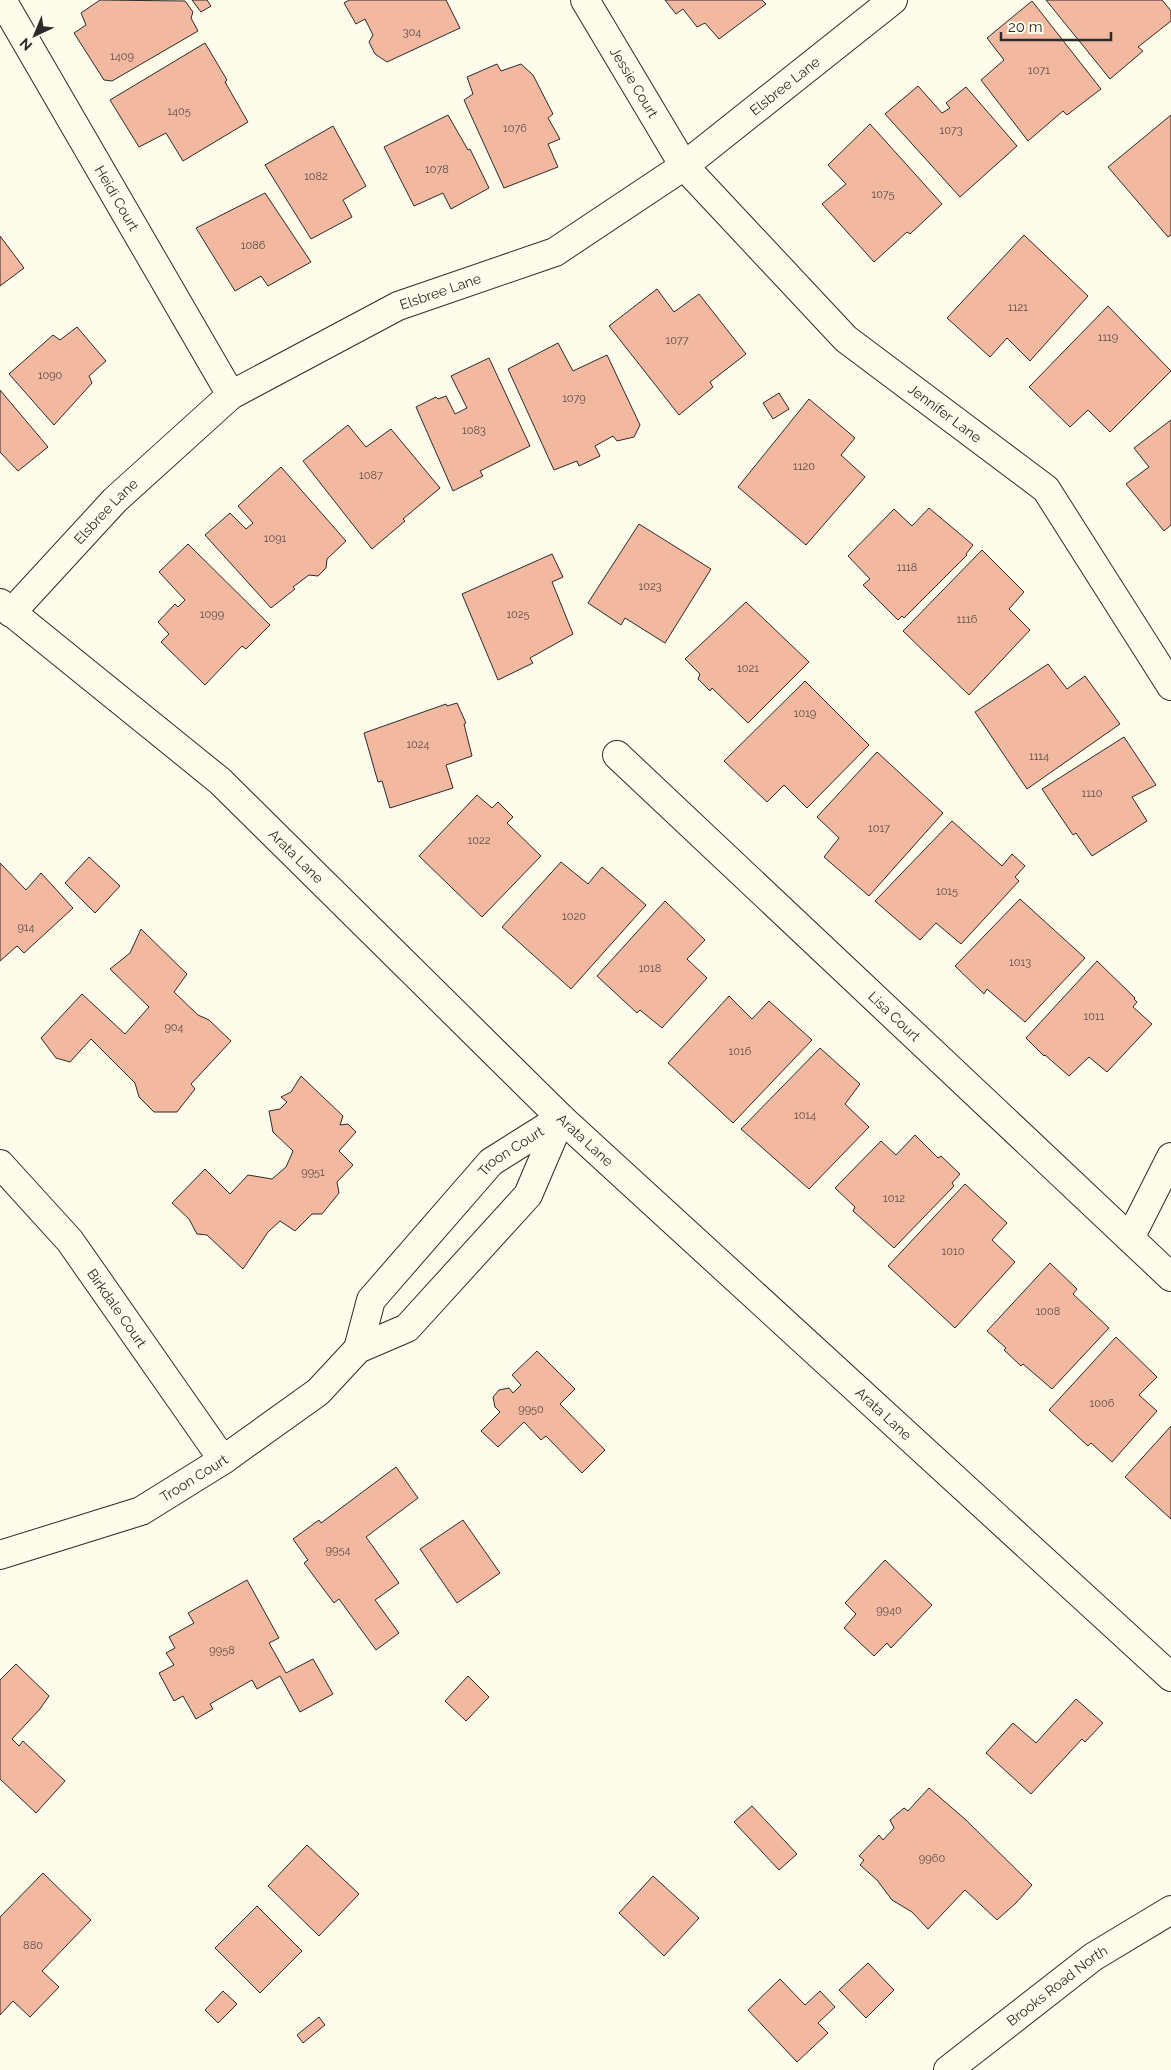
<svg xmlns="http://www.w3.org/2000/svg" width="1171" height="2070" viewBox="0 0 1171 2070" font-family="Raleway,sans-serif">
	<rect width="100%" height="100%" fill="#fdfbea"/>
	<g fill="#f2b8a0" stroke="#2b2b2b">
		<polygon points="100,0 185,1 193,12 191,18 198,31 112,81 104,80 74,33 86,25 81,13"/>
		<polygon points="192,0 207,0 211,6 201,12"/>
		<polygon points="349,0 446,0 460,28 387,62 375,54 369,42 373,35 365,19 356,24 344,3"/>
		<polygon points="665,0 762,0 766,4 719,39 705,23 697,27 683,9 676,14"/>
		<polygon points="1046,0 1162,0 1171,11 1171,21 1138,47 1143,51 1110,79"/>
		<polygon points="1032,1 1101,89 1067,115 1063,111 1028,141 981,80 1004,60 987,38"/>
		<polygon points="205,43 227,80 225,82 248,122 183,161 166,133 139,147 110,100"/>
		<polygon points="497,64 501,71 521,64 533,75 553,114 548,118 560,139 548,144 558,167 504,188 464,100 473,94 467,77"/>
		<polygon points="918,86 942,113 950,108 946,103 966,87 1017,146 960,197 885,114"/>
		<polygon points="448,115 468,150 470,149 489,188 451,209 443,193 414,206 384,147"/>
		<polygon points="1171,115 1171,235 1168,237 1108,167"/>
		<polygon points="870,124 942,204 910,234 907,232 874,262 822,204 846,184 828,165"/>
		<polygon points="333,126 366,186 343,200 352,217 311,239 265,165"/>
		<polygon points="265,193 311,262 268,286 261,276 235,291 196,228"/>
		<polygon points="1024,235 1088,296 1030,361 1007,338 990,357 947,318"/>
		<polygon points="0,236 24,268 0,286"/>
		<polygon points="657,289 674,312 699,294 746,354 710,382 713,387 679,415 609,326"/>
		<polygon points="1108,306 1171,371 1110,432 1088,410 1070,427 1029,387"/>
		<polygon points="77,327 106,361 89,376 92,383 54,425 9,374 53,335 60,340"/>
		<polygon points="558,343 573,371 607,355 640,425 634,437 617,441 613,436 595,446 600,456 579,466 577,461 554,470 508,369"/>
		<polygon points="489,358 530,446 480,471 483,476 453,491 416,407 436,397 438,399 446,396 455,414 467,408 451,376"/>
		<polygon points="0,390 48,447 18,471 0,452"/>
		<polygon points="779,393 789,409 773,419 763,403"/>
		<polygon points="809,399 855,438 841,455 865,477 806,545 738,487"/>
		<polygon points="1171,420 1171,525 1164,531 1126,484 1149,467 1134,448"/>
		<polygon points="348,425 366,447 391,429 440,488 403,519 405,521 372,549 303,461"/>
		<polygon points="281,467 346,541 327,559 326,568 318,576 309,575 293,587 295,589 271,608 205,535 230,513 246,529 253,523 238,506"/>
		<polygon points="929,508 973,545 966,554 967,555 904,618 902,616 898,620 863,585 870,579 848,556 894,509 912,526"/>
		<polygon points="639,524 711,569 665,643 625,618 621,625 588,603"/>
		<polygon points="188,544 270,625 246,649 242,646 205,685 161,642 169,634 158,622 175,604 178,607 185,600 159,572"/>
		<polygon points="982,550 1024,592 1009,609 1030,630 969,695 903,631"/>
		<polygon points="552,554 563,577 552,582 573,634 530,658 533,663 498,680 462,594"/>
		<polygon points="746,602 809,662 748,723 712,688 710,691 698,679 700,674 685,659"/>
		<polygon points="1048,664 1067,689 1085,676 1120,724 1027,789 975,712"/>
		<polygon points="805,681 869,745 807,808 784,785 767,802 724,761"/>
		<polygon points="457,703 466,723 464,724 472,756 446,765 453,788 390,808 382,781 378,782 364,733 446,704 447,706"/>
		<polygon points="1124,737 1156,785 1132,797 1147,821 1092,856 1076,833 1073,835 1042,789"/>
		<polygon points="877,752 943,813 869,896 824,857 839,838 817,817"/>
		<polygon points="477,795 492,808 498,802 513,817 507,823 541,856 482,917 419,856"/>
		<polygon points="952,821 1002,866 1012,854 1025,866 1015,877 1019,881 961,944 936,923 920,940 875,901"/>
		<polygon points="89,857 120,886 95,913 65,883"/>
		<polygon points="561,862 588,884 602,867 646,905 571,989 502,927"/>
		<polygon points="0,863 26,890 41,873 73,908 24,953 17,946 0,961"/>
		<polygon points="1020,899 1085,958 1025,1022 987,989 984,994 955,966"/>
		<polygon points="665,901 705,940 687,959 707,978 662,1028 640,1010 637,1013 597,976"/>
		<polygon points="141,929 187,974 174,992 198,1015 209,1020 231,1041 191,1084 195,1089 177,1112 154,1112 139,1097 135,1083 91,1039 70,1062 56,1058 41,1038 82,994 125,1034 149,1007 110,969 130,953"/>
		<polygon points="1097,961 1135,998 1134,999 1137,1002 1133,1007 1152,1024 1107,1072 1089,1057 1069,1076 1045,1055 1044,1056 1026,1038"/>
		<polygon points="729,996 752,1019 769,1001 812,1040 733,1123 668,1063"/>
		<polygon points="820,1048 860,1084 845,1104 869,1127 809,1189 741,1129"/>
		<polygon points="301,1076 343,1116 340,1125 348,1124 356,1132 339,1151 353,1165 337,1182 339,1193 322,1214 312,1214 295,1231 280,1221 268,1232 243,1269 207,1235 197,1234 189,1219 172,1203 205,1169 230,1194 248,1175 272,1179 286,1167 293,1151 273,1132 269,1111 280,1109 287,1102 281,1097 291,1092"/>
		<polygon points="915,1135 938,1158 941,1156 960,1174 952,1183 954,1186 894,1248 853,1211 855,1207 835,1188 881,1141 896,1155"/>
		<polygon points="965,1184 1007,1223 992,1240 1015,1262 955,1328 888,1266"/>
		<polygon points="1050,1263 1077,1289 1073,1294 1109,1328 1052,1389 1023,1364 1021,1366 1004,1350 1006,1348 987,1331"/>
		<polygon points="1116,1337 1157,1377 1139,1395 1157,1411 1112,1462 1091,1443 1088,1446 1049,1410"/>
		<polygon points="537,1351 575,1389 560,1404 605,1450 582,1473 546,1436 541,1440 524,1422 498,1447 481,1431 500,1412 495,1407 493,1397 499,1390 509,1388 513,1393 521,1385 512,1375"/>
		<polygon points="1171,1426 1171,1519 1125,1477"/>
		<polygon points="396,1467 418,1498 366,1537 399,1583 375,1600 399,1633 376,1650 339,1599 334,1603 304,1563 308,1560 293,1539 319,1520 321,1523"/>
		<polygon points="463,1520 500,1573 457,1603 420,1549"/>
		<polygon points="885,1560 932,1605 891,1648 887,1643 874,1656 844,1628 856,1614 845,1603"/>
		<polygon points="247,1580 279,1638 269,1643 286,1673 313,1659 333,1694 300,1712 280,1676 257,1689 252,1680 210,1704 213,1709 196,1719 183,1696 174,1701 159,1673 174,1665 166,1653 175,1648 169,1637 194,1623 188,1613"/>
		<polygon points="16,1664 49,1696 40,1709 12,1739 19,1746 23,1741 65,1781 36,1813 0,1779 0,1680"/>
		<polygon points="468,1676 489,1697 466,1721 445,1701"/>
		<polygon points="1076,1699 1103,1723 1085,1742 1082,1739 1031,1794 986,1753 1013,1723 1036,1743"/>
		<polygon points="929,1788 966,1820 1032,1885 1016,1903 997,1920 965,1890 928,1929 912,1912 892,1900 877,1880 860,1865 864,1860 859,1856 879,1835 883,1840 894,1828 890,1820 904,1808 908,1811"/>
		<polygon points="752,1806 797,1854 779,1870 734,1822"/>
		<polygon points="307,1845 359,1894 319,1936 268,1886"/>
		<polygon points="43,1873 91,1920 42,1971 59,1987 30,2017 13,2001 0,2015 0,1917"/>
		<polygon points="653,1876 699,1918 664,1956 619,1913"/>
		<polygon points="257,1906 302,1951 260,1993 215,1948"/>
		<polygon points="868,1963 894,1990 866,2018 839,1990"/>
		<polygon points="780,1979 805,2005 820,1991 835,2007 818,2023 828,2033 797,2062 748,2010"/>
		<polygon points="223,1991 237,2004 218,2023 205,2010"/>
		<polygon points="319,2017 325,2025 303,2043 297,2035"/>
	</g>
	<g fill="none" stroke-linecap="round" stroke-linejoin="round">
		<defs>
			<g id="street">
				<path id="s1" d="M2,0L231,395"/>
				<path id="s2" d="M585,0L684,166L846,339L1046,489L1171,686"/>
				<path id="s3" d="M11,613L115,500L231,395L398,306L555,252L684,166L893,0"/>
				<path id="s4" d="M617,755L1171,1277"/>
				<path id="s5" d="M0,1164L70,1241L223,1460"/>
				<polyline points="1130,1238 1171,1157"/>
				<path id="s6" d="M358,1349L371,1300L491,1162L561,1118"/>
				<path id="s7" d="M0,1555L141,1511L223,1460L318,1392L358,1349L407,1328L528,1195L561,1118"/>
				<path id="s8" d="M948,2070L1093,1957L1171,1910"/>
			</g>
			<g id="secondary">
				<path id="s9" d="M0,603L220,781L561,1118L1171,1677"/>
			</g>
		</defs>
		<use href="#street" stroke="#2b2b2b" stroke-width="30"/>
		<use href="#secondary" stroke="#2b2b2b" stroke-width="30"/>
		<use href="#street" stroke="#fdfbea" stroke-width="28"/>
		<use href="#secondary" stroke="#fdfbea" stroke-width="28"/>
	</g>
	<g text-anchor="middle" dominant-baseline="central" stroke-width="4" stroke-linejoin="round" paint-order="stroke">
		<g font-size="11" fill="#5d4e48">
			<text x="412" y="32">304</text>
			<text x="122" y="56">1409</text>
			<text x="1039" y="70">1071</text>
			<text x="179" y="111">1405</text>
			<text x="515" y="128">1076</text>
			<text x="951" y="130">1073</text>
			<text x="437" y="169">1078</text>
			<text x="316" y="176">1082</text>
			<text x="883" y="194">1075</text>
			<text x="253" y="245">1086</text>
			<text x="1018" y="307">1121</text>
			<text x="1108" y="337">1119</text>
			<text x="677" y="340">1077</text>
			<text x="50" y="375">1090</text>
			<text x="574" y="398">1079</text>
			<text x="474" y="430">1083</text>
			<text x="804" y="466">1120</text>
			<text x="371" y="475">1087</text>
			<text x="275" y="538">1091</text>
			<text x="907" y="567">1118</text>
			<text x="650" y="586">1023</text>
			<text x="212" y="614">1099</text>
			<text x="518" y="614">1025</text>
			<text x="967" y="619">1116</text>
			<text x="748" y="668">1021</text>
			<text x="805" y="713">1019</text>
			<text x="418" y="744">1024</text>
			<text x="1039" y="756">1114</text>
			<text x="1092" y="793">1110</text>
			<text x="879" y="828">1017</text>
			<text x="479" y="840">1022</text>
			<text x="947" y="891">1015</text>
			<text x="574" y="916">1020</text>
			<text x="26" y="927">914</text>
			<text x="1020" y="962">1013</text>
			<text x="650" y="968">1018</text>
			<text x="1094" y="1016">1011</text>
			<text x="174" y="1027">904</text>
			<text x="740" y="1051">1016</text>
			<text x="805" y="1115">1014</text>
			<text x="313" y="1172">9951</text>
			<text x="894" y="1198">1012</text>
			<text x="953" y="1251">1010</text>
			<text x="1048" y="1311">1008</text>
			<text x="1102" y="1403">1006</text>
			<text x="531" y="1409">9950</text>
			<text x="338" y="1550">9954</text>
			<text x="889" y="1610">9940</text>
			<text x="222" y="1650">9958</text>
			<text x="932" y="1858">9960</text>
			<text x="33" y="1945">880</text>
		</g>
		<g font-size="14" fill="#2b2b2b" stroke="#fdfbea">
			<text stroke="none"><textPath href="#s2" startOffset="96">Jessie Court</textPath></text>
			<text stroke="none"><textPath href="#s3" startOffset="949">Elsbree Lane</textPath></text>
			<text stroke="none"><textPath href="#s1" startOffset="229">Heidi Court</textPath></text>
			<text stroke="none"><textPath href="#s3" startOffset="544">Elsbree Lane</textPath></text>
			<text stroke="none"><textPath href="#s2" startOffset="554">Jennifer Lane</textPath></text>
			<text stroke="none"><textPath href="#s3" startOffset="139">Elsbree Lane</textPath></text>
			<text stroke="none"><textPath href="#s9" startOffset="390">Arata Lane</textPath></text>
			<text stroke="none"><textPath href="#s4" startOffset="381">Lisa Court</textPath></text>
			<text stroke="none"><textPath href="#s9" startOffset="795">Arata Lane</textPath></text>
			<text stroke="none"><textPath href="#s6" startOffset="256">Troon Court</textPath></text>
			<text stroke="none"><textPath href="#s5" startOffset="186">Birkdale Court</textPath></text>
			<text stroke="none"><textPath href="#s9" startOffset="1200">Arata Lane</textPath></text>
			<text stroke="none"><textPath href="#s7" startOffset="210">Troon Court</textPath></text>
			<text stroke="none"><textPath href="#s8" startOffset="138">Brooks Road North</textPath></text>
		</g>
	</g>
	<g transform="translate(35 35) rotate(224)" stroke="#fdfbea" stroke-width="4" paint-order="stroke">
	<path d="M0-4L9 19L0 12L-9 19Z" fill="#2b2b2b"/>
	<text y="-8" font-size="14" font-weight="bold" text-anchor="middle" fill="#2b2b2b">N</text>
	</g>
	<path d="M1001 32v8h110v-8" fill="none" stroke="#2b2b2b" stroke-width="2.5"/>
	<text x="1008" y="32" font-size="15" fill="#2b2b2b" stroke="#fdfbea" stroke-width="4" paint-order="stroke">20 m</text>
</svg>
